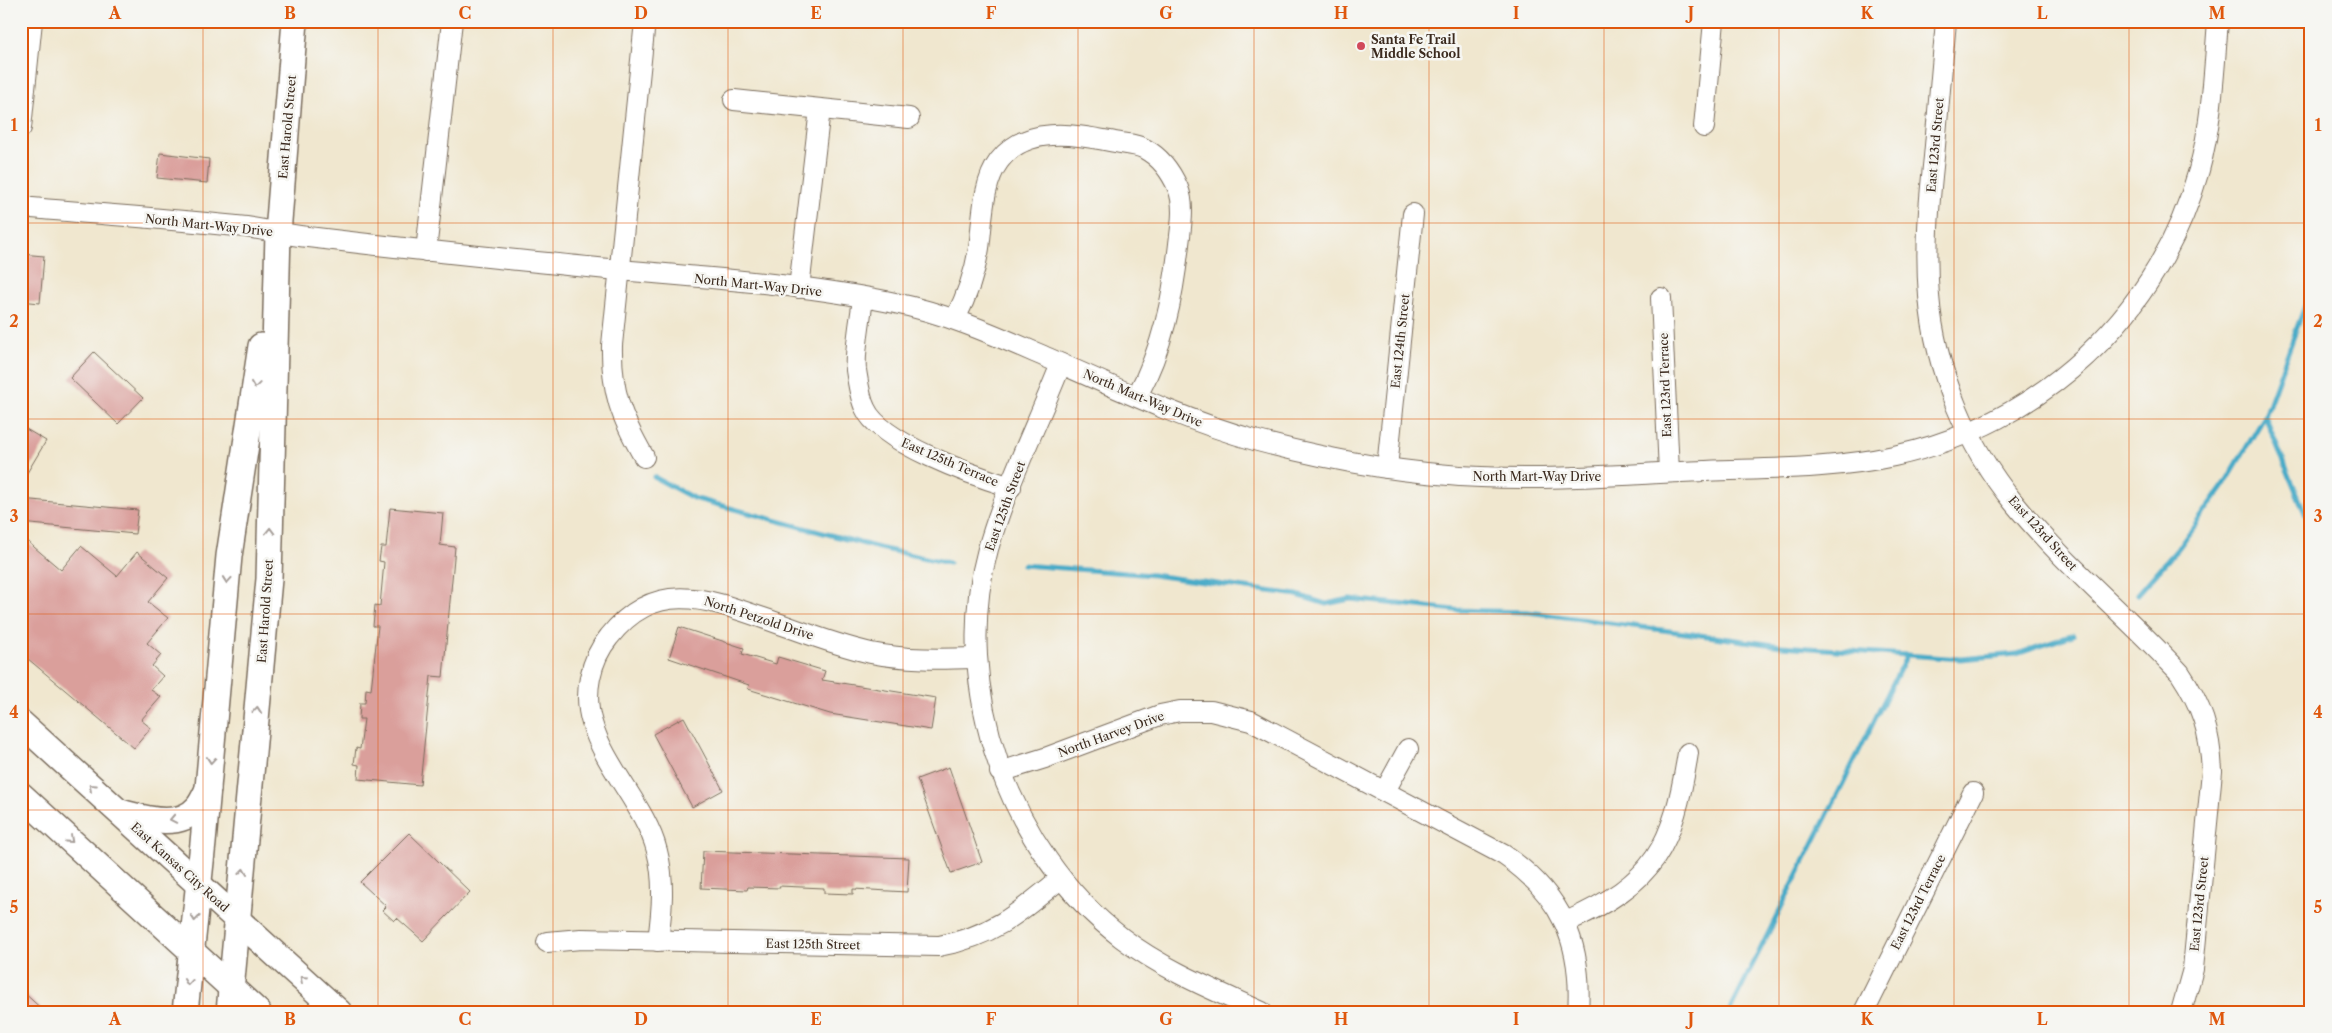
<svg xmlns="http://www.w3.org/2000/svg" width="2332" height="1033" viewBox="0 0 2332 1033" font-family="'Libre Caslon Text',serif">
	<rect width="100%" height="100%" fill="#f6f6f2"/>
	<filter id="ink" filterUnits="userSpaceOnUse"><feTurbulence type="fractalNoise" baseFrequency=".02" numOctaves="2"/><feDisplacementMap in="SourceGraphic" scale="10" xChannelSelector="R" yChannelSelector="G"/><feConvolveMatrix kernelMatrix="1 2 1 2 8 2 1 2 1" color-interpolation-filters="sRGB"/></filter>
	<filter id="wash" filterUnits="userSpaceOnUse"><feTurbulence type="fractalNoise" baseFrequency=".0096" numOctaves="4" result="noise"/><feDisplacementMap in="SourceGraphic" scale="20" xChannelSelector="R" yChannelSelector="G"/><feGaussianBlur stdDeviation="1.12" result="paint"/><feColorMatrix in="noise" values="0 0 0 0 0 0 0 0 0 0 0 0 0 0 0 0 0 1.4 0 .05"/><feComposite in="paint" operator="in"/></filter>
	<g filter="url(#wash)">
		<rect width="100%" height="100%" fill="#f0e7cf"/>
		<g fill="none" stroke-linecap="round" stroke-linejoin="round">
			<g stroke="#48abc8" stroke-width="5">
				<polyline points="2265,416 2311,528"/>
				<polyline points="654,477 693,498 879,548 949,563"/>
				<polyline points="1023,565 1153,575 1297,595 1326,604 1350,599 1455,610 1528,612 1782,646 1961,659 2017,654 2073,635"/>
				<polyline points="2138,594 2180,546 2224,485 2265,416 2311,289"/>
				<polyline points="1729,1012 1907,655"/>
			</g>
		</g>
		<g id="blocks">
			<g fill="#da9f9b">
				<polygon points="160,153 209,159 207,183 157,178"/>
				<polygon points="21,254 44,256 40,303 21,301"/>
				<polygon points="94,352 143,398 118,424 70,378"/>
				<polygon points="21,426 46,441 21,483"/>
				<polygon points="21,499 138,510 135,534 21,523"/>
				<polygon points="390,508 443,513 440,545 455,547 443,677 431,676 420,785 358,779 359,765 354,764 356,748 360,749 364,719 359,719 360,703 365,703 366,689 371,690 378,626 373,626 375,605 380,606 384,562 379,561 381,547 386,547"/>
				<polygon points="21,536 61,570 81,546 117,576 137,552 168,578 148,602 168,618 147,643 161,655 152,666 163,676 151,690 161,697 141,720 151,728 134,748 21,653"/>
				<polygon points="679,627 744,648 742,654 776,664 778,657 825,671 822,680 936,698 931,730 830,714 748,689 749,685 669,658"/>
				<polygon points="684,717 723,790 692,807 653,734"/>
				<polygon points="949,767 982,862 951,873 917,779"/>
				<polygon points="409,833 470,892 423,941 397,918 394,921 382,910 386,906 360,882"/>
				<polygon points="703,851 909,858 907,892 853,889 853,894 824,893 824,888 779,886 780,888 748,887 747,890 701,888"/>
				<polygon points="21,990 45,1012 21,1012"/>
			</g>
		</g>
	</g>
	<g filter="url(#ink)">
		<use href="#blocks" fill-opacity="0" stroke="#7a6c5c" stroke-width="1"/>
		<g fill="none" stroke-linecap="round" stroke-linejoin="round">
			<defs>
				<g id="minor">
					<path d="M1946,21C1942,66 1938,112 1934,157C1929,203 1925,249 1929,296C1935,370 1967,446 2014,503C2064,564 2126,615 2180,673C2202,706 2210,731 2212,771L2193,969L2181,1012"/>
					<polyline points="734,100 909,118"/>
					<polyline points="1704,127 1714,21"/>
					<polyline points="21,128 32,21"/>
					<path d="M21,207C96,214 172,219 246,227C267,230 288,235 308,237C391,247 475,256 558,264C669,276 786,280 895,303C949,314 997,336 1048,358C1116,388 1186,421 1258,441C1330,460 1406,474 1481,477C1547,480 1615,475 1681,472C1751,468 1825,471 1894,456C2041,424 2158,316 2199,170C2212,123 2214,71 2218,21"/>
					<polyline points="426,251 452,21"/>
					<polyline points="799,288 820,109"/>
					<path d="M863,298C861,317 854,352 856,370C858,382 860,398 865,408C880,443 975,476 1011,487"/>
					<polyline points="1661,298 1669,472"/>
					<path d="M955,319C967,296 975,273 979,248C983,219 982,184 999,161C1027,124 1077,135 1115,142C1124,144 1137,144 1145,149C1160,157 1171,172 1178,188C1185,205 1181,227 1179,244C1173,298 1163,348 1137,396"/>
					<path d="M1061,364C1037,425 1006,486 988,549C950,687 1009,852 1122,938C1164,970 1214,990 1262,1012"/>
					<path d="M644,457C621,417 611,391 612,345L645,21"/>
					<polyline points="1387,468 1413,214"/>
					<path d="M1000,772L1045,758L1160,715L1180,711H1211L1251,721L1504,855C1561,894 1583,943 1578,1012"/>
					<polyline points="1385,791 1408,749"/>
					<path d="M1566,922C1656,882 1673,847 1688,753"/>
					<path d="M658,941C662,910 665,881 657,851C646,807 605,768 592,723C583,694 590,660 609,637C654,580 703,597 763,618C798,630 834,645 871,653C906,660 941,659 976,658"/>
					<path d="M547,942L581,939L939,946C993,936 1019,913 1060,879"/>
					<polyline points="1864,1012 1973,793"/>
				</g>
				<g id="major">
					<polyline points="21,723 339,1012"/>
					<polyline points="21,795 258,1012"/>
					<path d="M120,812C144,818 179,830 198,807C202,802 205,795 208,789"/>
					<polyline points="185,1012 203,843 229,556 261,346"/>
					<polyline points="229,1012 269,579 278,233 295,21"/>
				</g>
			</defs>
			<use href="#minor" stroke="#7a6c5c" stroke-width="22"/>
			<use href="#major" stroke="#7a6c5c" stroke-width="28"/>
			<use href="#minor" stroke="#fff" stroke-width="20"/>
			<use href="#major" stroke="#fff" stroke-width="25"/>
		</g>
		<defs><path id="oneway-chevron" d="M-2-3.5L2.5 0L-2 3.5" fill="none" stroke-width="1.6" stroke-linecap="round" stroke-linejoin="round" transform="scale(1.25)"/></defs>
		<g stroke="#a79f9a">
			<use href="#oneway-chevron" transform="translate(255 385) rotate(98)"/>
			<use href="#oneway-chevron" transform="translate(270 531) rotate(-89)"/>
			<use href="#oneway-chevron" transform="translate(227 580) rotate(95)"/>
			<use href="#oneway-chevron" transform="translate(257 710) rotate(-85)"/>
			<use href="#oneway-chevron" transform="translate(211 760) rotate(95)"/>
			<use href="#oneway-chevron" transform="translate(92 787) rotate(-138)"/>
			<use href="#oneway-chevron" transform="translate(173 819) rotate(169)"/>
			<use href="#oneway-chevron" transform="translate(70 840) rotate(42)"/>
			<use href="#oneway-chevron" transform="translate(243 872) rotate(-84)"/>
			<use href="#oneway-chevron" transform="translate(195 918) rotate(96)"/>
			<use href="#oneway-chevron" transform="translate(303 979) rotate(-138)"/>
			<use href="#oneway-chevron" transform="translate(188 982) rotate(96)"/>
		</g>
	</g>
	<path fill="none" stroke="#df570d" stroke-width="1" stroke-opacity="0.55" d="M203,21V1012M378,21V1012M553,21V1012M728,21V1012M903,21V1012M1078,21V1012M1254,21V1012M1429,21V1012M1604,21V1012M1779,21V1012M1954,21V1012M2129,21V1012M21,223H2311M21,419H2311M21,614H2311M21,810H2311"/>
	<circle fill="#d1495b" stroke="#f6f6f2" stroke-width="2" cx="1361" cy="46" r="5"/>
	<g text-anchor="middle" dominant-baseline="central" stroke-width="5" stroke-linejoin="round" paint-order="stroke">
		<g font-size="12" font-weight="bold" fill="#3b2a1e" stroke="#f6f6f2" text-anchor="start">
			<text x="1371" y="39">Santa Fe Trail<tspan x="1371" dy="14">Middle School</tspan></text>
		</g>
		<g font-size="12" fill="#3b2a1e" stroke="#f6f6f2">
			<text transform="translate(287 127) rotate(-85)">East Harold Street</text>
			<text transform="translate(1935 145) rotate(-85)">East 123rd Street</text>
			<text transform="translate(209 225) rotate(6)">North Mart-Way Drive</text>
			<text transform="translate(758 285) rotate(6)">North Mart-Way Drive</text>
			<text transform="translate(1400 341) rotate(-84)">East 124th Street</text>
			<text transform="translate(1665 385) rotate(-92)">East 123rd Terrace</text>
			<text transform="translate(1143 398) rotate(23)">North Mart-Way Drive</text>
			<text transform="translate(950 462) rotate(23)">East 125th Terrace</text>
			<text x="1537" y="476">North Mart-Way Drive</text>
			<text transform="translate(1005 506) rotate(-70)">East 125th Street</text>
			<text transform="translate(2043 533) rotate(48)">East 123rd Street</text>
			<text transform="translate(265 611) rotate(-86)">East Harold Street</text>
			<text transform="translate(759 618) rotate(18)">North Petzold Drive</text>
			<text transform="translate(1111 734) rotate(-20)">North Harvey Drive</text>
			<text transform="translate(180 867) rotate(42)">East Kansas City Road</text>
			<text transform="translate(1918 902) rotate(-63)">East 123rd Terrace</text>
			<text transform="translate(2199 904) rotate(-84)">East 123rd Street</text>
			<text transform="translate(813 944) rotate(1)">East 125th Street</text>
		</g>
	</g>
	<rect width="2332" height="1033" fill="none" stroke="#f6f6f2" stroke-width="55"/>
	<rect x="28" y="28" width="2276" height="978" fill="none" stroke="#df570d" stroke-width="2"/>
	<g font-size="16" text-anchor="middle" font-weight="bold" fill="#df570d">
		<text x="115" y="19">A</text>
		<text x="290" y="19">B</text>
		<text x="465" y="19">C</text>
		<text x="641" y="19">D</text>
		<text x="816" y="19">E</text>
		<text x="991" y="19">F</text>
		<text x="1166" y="19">G</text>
		<text x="1341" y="19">H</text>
		<text x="1516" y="19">I</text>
		<text x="1691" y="19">J</text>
		<text x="1867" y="19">K</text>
		<text x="2042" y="19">L</text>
		<text x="2217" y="19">M</text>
		<text x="14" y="131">1</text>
		<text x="2318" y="131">1</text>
		<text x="14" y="327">2</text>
		<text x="2318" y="327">2</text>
		<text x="14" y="522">3</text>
		<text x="2318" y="522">3</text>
		<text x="14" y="718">4</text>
		<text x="2318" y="718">4</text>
		<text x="14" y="913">5</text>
		<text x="2318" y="913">5</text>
		<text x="115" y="1025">A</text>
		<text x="290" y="1025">B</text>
		<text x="465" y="1025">C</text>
		<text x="641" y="1025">D</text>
		<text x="816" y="1025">E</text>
		<text x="991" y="1025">F</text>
		<text x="1166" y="1025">G</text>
		<text x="1341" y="1025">H</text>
		<text x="1516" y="1025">I</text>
		<text x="1691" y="1025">J</text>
		<text x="1867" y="1025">K</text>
		<text x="2042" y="1025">L</text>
		<text x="2217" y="1025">M</text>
	</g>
</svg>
